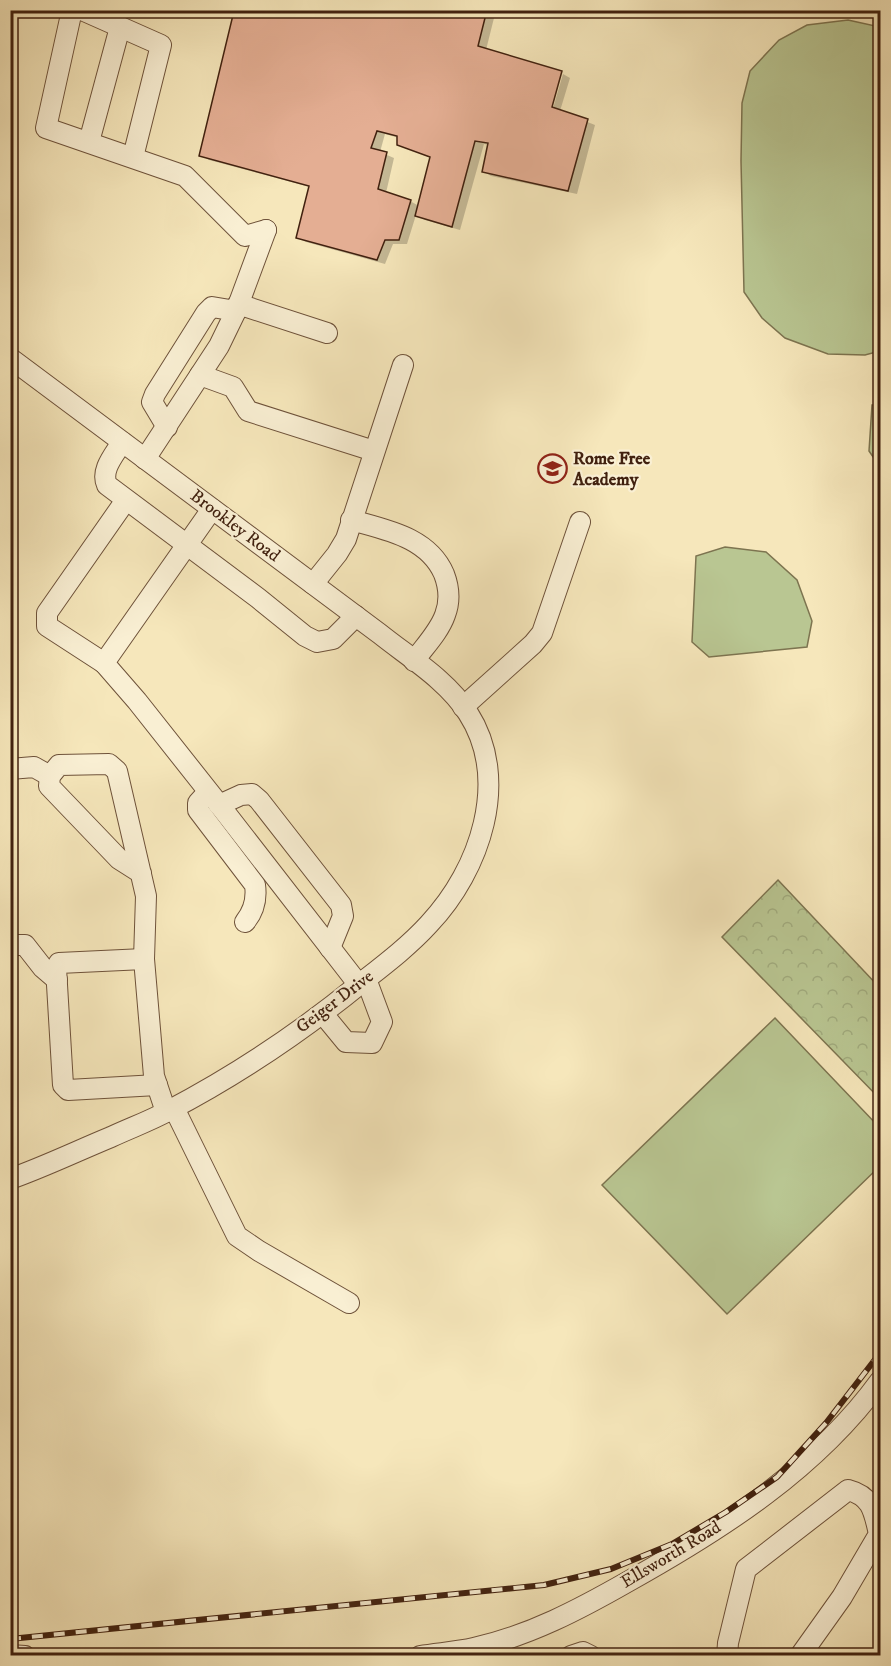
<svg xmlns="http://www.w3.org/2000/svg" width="891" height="1666" viewBox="0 0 891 1666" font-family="'IM FELL DW Pica',serif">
	<defs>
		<pattern id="park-crowns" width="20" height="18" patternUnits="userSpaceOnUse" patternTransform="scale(1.5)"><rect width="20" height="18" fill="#b9c692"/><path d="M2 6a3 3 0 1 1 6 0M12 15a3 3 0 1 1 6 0" fill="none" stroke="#a0aa7d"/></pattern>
	</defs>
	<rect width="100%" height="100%" fill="#f6e7bb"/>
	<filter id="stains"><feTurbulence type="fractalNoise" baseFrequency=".00333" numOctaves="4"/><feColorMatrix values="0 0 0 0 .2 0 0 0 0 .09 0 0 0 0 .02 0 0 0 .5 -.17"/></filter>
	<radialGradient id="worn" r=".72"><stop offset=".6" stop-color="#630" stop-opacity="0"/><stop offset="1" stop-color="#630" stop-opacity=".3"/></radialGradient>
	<g fill="#b9c692" stroke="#7d7450" stroke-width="1.5">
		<polygon points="848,20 880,27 880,351 865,355 828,354 785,338 762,318 744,292 741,161 742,103 750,71 779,40 807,25"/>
		<polygon points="872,405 880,405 880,467 869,451"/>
		<polygon points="725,547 766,552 797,580 812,621 807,647 709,657 692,642 696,556"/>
		<polygon points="775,1018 880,1128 880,1166 727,1314 602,1185"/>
	</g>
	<polygon fill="url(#park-crowns)" stroke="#7d7450" stroke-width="1.5" points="778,880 880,988 880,1099 722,937"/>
	<path fill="#0003" fill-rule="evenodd" d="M216,10H496L486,50L548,114L551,115L563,74L570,78L560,111L595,125L577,194L491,176L483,171L489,145L484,144L460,230L425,220L416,215L407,244H393L385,264L306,242L298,238L310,187L209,160L201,155L234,16ZM385,134L399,138V144L431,158L419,206L410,201L386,193L394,158L380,152Z"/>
	<polygon fill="#e4ae93" stroke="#41210f" stroke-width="1.5" points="219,10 487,10 478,46 562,71 552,107 588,119 568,191 482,172 488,143 475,141 452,227 415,216 430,157 397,145 397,136 377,131 371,148 387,152 378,189 411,200 399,240 385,240 377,260 296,238 309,186 199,156 233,15"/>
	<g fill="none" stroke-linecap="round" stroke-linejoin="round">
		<defs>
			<g id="minor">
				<polyline points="72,10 46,128 185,176 245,236 266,230"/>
				<polyline points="82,10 161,45 133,157"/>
				<polyline points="89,142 120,27"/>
				<polyline points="238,304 327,333"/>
				<path d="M10,358L380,634C410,658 447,680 468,713C511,780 480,870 429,924C409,946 384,965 361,983C301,1032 237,1075 168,1111C150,1121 130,1128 111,1137C77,1151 44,1167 10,1179"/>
				<polyline points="200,375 233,387 248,411 374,451"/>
				<polyline points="167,427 152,402 155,394 206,313 212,307 236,311"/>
				<path d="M122,442C115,454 100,470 107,485L258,598L305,636L317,642L333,639L356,616"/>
				<polyline points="145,459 219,346 236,311 266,230"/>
				<polyline points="212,509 104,663 137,701 228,816 359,985"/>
				<path d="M351,520C386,530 428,537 444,574C449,587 450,602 445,615C439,632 424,647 414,661"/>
				<polyline points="313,584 337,554 346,539 403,365"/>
				<polyline points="104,663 47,626 47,613 126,500"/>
				<polyline points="463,707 533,644 542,633 580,522"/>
				<polyline points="10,769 34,767 50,776"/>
				<path d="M208,792L198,803V810L255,885C257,899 254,911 245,922"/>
				<polyline points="219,805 241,795 252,794 259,800 341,905 343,916 330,948"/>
				<polyline points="141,873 119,859 49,786 50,776 59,765 109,764 117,771 146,896 144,959 154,1076 166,1112"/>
				<polyline points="10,945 25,945 43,968 57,980"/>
				<polyline points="144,959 59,963 56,968 63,1085 68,1090 157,1085"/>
				<polyline points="323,1014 346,1042 372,1043 382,1022 366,979"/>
				<polyline points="174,1108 237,1236 259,1251 349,1303"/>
				<polyline points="10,1655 25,1656"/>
				<path d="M420,1656C438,1653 457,1652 474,1648C529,1636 580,1609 629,1581C722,1529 816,1469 880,1381"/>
				<polyline points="571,1656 583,1652 591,1656"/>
				<path d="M727,1656L728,1643L746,1569L848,1490C872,1496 874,1512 879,1534L842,1597L800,1656"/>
			</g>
		</defs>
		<use href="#minor" stroke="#6e523a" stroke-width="22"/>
		<use href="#minor" stroke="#f9efd3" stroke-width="20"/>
		<defs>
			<polyline id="rail" points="10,1639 544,1585 611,1569 672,1544 726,1512 777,1477 826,1423 880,1353"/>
		</defs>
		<use href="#rail" stroke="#41210f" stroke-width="6"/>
		<use href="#rail" stroke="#f9efd3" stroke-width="4" stroke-dasharray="11" stroke-linecap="butt"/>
	</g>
	<defs>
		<symbol id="school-ring" viewBox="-11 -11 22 22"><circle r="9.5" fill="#f9efd3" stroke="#8f2418" stroke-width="1.5"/><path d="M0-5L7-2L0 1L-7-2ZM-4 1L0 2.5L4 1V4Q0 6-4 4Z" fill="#8f2418"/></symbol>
	</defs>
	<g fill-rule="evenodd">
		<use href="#school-ring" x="536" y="452" width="33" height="33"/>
	</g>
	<g text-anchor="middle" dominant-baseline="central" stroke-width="4.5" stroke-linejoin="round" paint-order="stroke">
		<g font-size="18" font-weight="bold" fill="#41210f" stroke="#f9efd3" text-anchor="start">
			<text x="573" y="459">Rome Free<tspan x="573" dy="21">Academy</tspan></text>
		</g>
		<g font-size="18" fill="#41210f" stroke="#f9efd3">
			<text transform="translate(235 526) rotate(37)">Brookley Road</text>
			<text transform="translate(335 1002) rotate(-37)">Geiger Drive</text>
			<text transform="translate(671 1555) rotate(-31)">Ellsworth Road</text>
		</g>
	</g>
	<rect width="891" height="1666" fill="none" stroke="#f6e7bb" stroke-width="36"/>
	<rect x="12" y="12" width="867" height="1642" fill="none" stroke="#41210f" stroke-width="3"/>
	<rect x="18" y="18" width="855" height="1630" fill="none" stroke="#41210f" stroke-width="1.5"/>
	<rect width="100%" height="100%" filter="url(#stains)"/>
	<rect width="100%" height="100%" fill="url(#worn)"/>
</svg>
